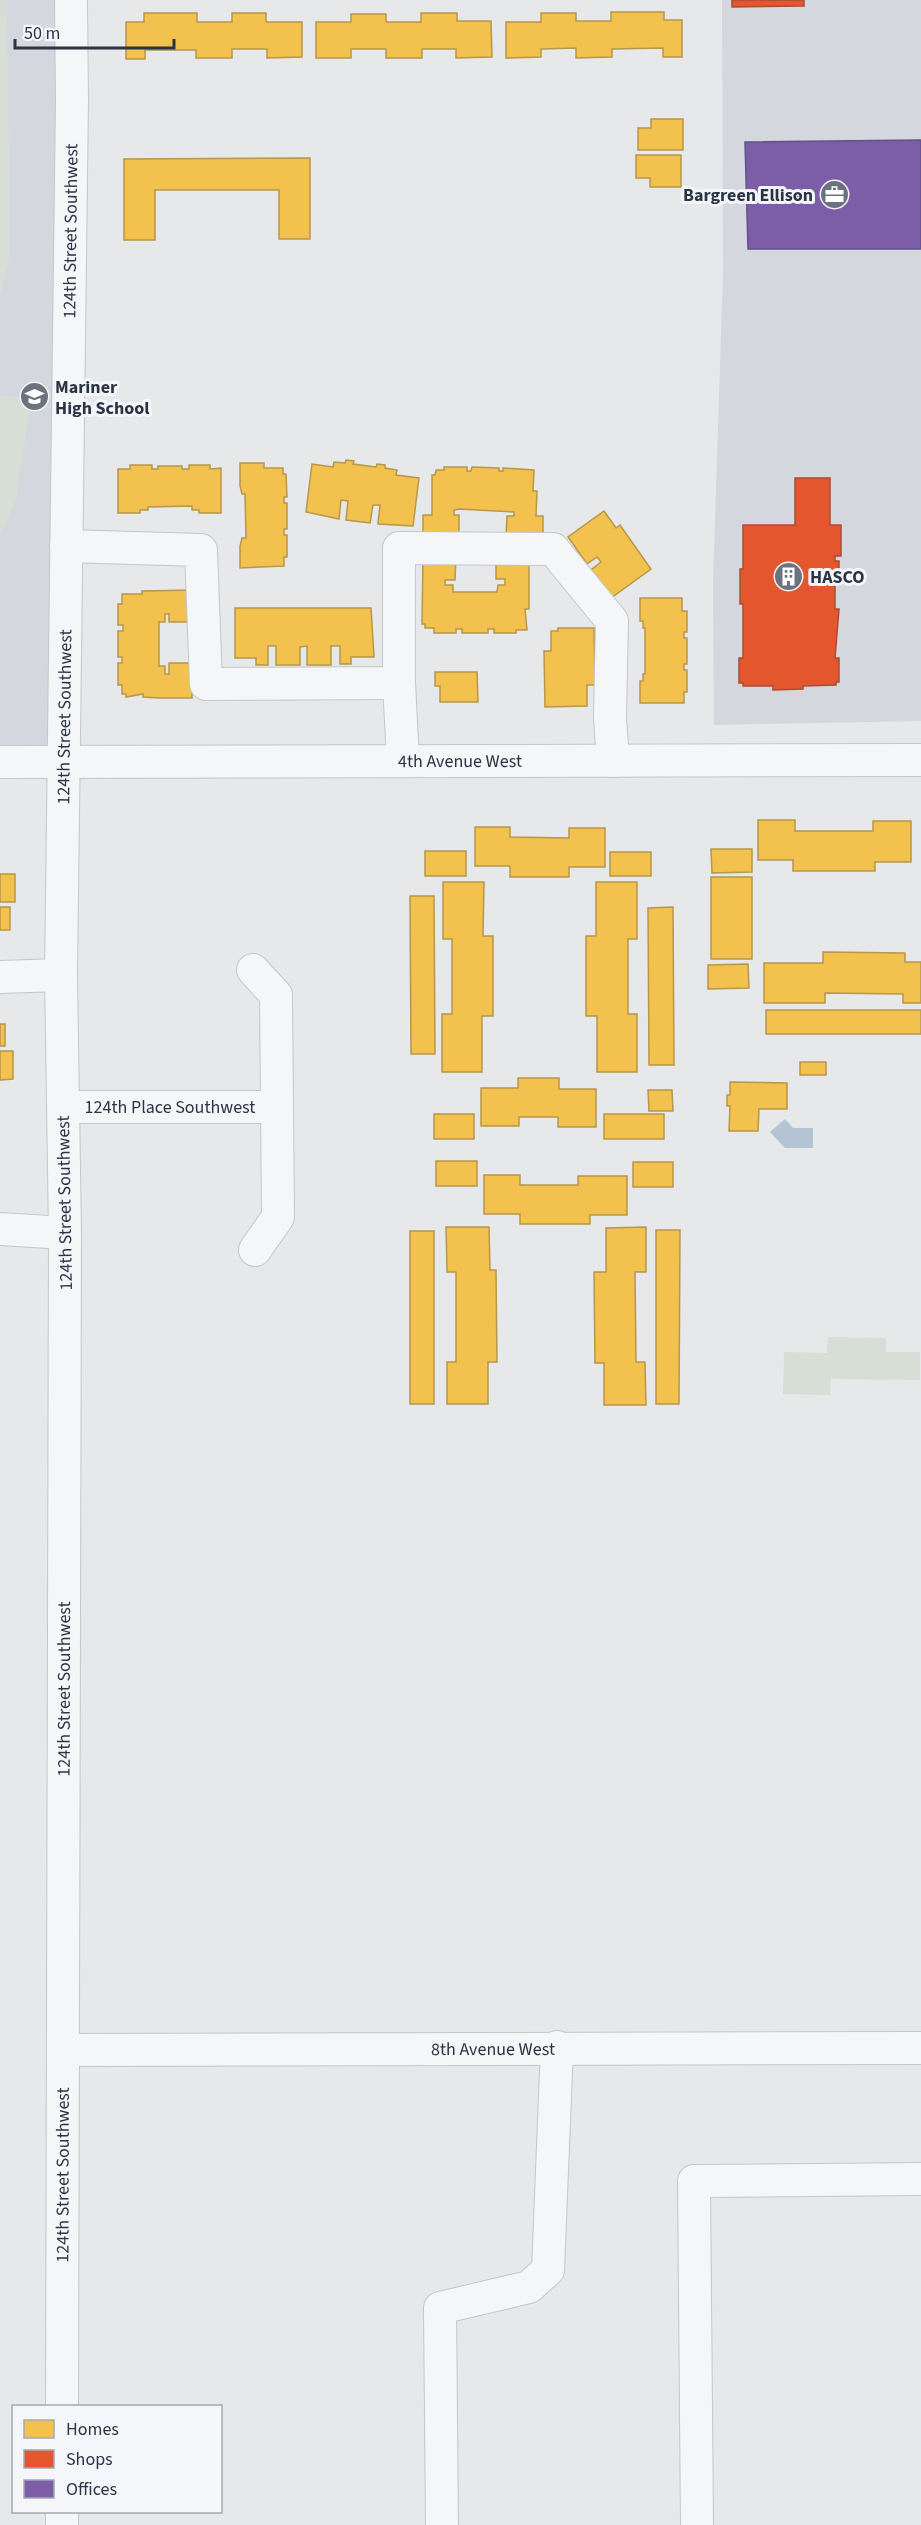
<svg xmlns="http://www.w3.org/2000/svg" width="921" height="2525" viewBox="0 0 921 2525" font-family="'Source Sans 3',sans-serif">
	<rect width="100%" height="100%" fill="#e6e8ea"/>
	<g fill="#d4d7dd">
		<polygon points="0,0 71,0 63,761 0,762"/>
		<polygon points="722,0 921,0 921,721 714,725 713,584 723,272"/>
	</g>
	<g fill="#d6ded6">
		<polygon points="0,0 7,0 10,246 8,267 0,296"/>
		<polygon points="0,396 32,397 16,499 0,536"/>
		<polygon points="828,1337 886,1338 886,1352 920,1352 920,1380 831,1379 830,1395 783,1394 784,1352 827,1353"/>
	</g>
	<polygon fill="#b4c4d5" points="785,1119 793,1128 813,1128 813,1148 785,1148 770,1132"/>
	<g fill="#f2c14e" stroke="#b6974b" stroke-width="1.5">
		<polygon points="611,12 664,12 664,20 682,20 682,57 663,57 663,48 612,49 612,57 576,58 576,48 541,49 541,57 506,58 506,22 541,22 541,13 576,13 576,21 611,21"/>
		<polygon points="144,13 197,13 197,22 232,22 232,13 266,13 266,22 302,22 302,57 267,58 267,49 232,49 232,58 196,58 196,50 145,50 145,59 126,59 126,22 144,22"/>
		<polygon points="421,13 457,13 457,21 491,21 492,57 456,58 456,49 422,49 422,58 386,58 386,49 351,49 351,58 316,58 316,22 351,22 351,14 386,14 386,22 421,22"/>
		<polygon points="651,119 683,119 683,150 638,150 638,128 651,128"/>
		<polygon points="636,155 681,155 681,187 650,187 650,178 636,178"/>
		<polygon points="310,158 310,239 279,239 279,190 155,190 155,240 124,240 124,159"/>
		<polygon points="346,460 354,461 353,464 376,467 377,464 385,465 385,468 397,470 396,475 419,478 413,526 378,524 380,505 373,505 370,523 346,520 348,501 341,500 339,519 306,512 312,464 333,467 334,462 345,463"/>
		<polygon points="240,463 264,463 264,468 283,468 283,474 286,474 287,497 284,497 284,503 287,503 287,529 284,529 284,535 287,535 287,557 284,557 284,566 240,568 240,546 242,538 246,538 245,494 242,494 240,486"/>
		<polygon points="130,465 152,465 152,469 158,469 158,466 182,466 182,469 189,469 189,465 210,465 210,469 221,468 221,513 199,513 199,510 192,510 192,506 148,507 148,510 140,510 140,513 118,513 118,469 130,469"/>
		<polygon points="444,467 467,467 467,471 471,471 472,467 499,468 499,471 503,471 503,468 534,470 533,491 537,491 536,516 543,516 543,538 506,537 507,516 514,516 514,512 459,509 454,510 454,515 459,515 459,537 423,536 423,515 432,515 432,475 435,475 436,470 444,470"/>
		<polygon points="604,511 616,528 620,525 651,569 611,598 591,570 601,562 597,557 587,564 568,537"/>
		<polygon points="423,557 456,557 455,580 445,580 445,585 453,585 453,592 497,592 498,585 505,585 505,579 496,579 496,557 529,558 529,609 525,609 527,630 516,630 516,633 494,633 494,629 488,629 488,633 462,633 462,629 456,629 456,633 434,633 434,628 425,628 425,624 422,624"/>
		<polygon points="192,590 192,622 169,622 169,614 165,614 165,622 159,622 159,666 165,666 165,674 169,674 169,663 192,663 192,698 158,698 143,697 143,694 126,697 126,694 122,694 122,685 118,685 118,663 122,663 122,657 118,657 118,631 123,631 123,625 118,625 118,604 122,604 122,594 142,594 142,591"/>
		<polygon points="640,598 682,598 682,611 687,611 687,632 684,632 684,638 687,638 687,664 684,664 684,670 687,670 687,692 684,692 684,703 640,703 640,681 643,681 643,674 645,674 645,628 643,628 643,621 640,621"/>
		<polygon points="235,608 371,608 374,657 351,657 351,664 340,664 340,646 331,646 331,665 307,665 307,646 300,647 300,665 276,665 276,646 268,646 268,665 256,665 256,658 235,658"/>
		<polygon points="558,628 594,628 595,685 587,685 587,706 545,707 544,651 551,651 551,631 558,631"/>
		<polygon points="435,672 477,672 478,702 440,702 440,686 435,686"/>
		<polygon points="758,820 795,820 795,831 873,831 873,821 911,821 911,862 875,862 875,871 793,871 793,860 758,860"/>
		<polygon points="475,827 510,827 510,837 569,838 569,828 605,828 605,867 569,867 569,877 510,877 510,866 475,866"/>
		<polygon points="711,849 752,849 752,872 712,873"/>
		<rect x="425" y="851" width="41" height="25"/>
		<rect x="610" y="852" width="41" height="24"/>
		<rect x="0" y="874" width="15" height="28"/>
		<rect x="711" y="877" width="41" height="82"/>
		<polygon points="443,882 484,882 483,936 493,936 493,1016 482,1016 482,1072 442,1072 442,1014 452,1014 452,939 443,939"/>
		<polygon points="596,882 637,882 637,939 628,939 628,1014 637,1014 637,1072 597,1072 597,1016 586,1016 586,936 596,936"/>
		<polygon points="410,896 434,896 435,1054 411,1054"/>
		<rect x="0" y="907" width="10" height="23"/>
		<polygon points="673,907 674,1065 649,1065 648,908"/>
		<polygon points="823,952 905,953 905,962 921,962 921,1003 903,1003 903,994 825,993 825,1003 764,1003 764,963 823,963"/>
		<polygon points="748,964 749,988 708,989 708,965"/>
		<rect x="766" y="1010" width="155" height="24"/>
		<rect x="0" y="1024" width="5" height="22"/>
		<polygon points="0,1051 13,1051 13,1079 0,1080"/>
		<rect x="800" y="1062" width="26" height="13"/>
		<polygon points="518,1078 559,1078 559,1089 596,1089 596,1127 558,1127 558,1117 519,1117 519,1126 481,1126 481,1088 518,1088"/>
		<polygon points="730,1082 787,1083 787,1109 759,1109 758,1131 729,1131 730,1106 727,1106 727,1095 730,1095"/>
		<polygon points="648,1090 672,1090 673,1111 649,1111"/>
		<rect x="434" y="1114" width="40" height="25"/>
		<rect x="604" y="1114" width="60" height="25"/>
		<rect x="436" y="1161" width="41" height="25"/>
		<rect x="633" y="1162" width="40" height="25"/>
		<polygon points="484,1175 520,1175 520,1185 578,1185 578,1176 627,1176 627,1215 590,1215 590,1224 520,1224 520,1214 484,1214"/>
		<polygon points="446,1227 489,1227 490,1270 496,1270 497,1362 488,1362 488,1404 447,1404 447,1362 456,1362 456,1272 447,1272"/>
		<polygon points="646,1227 646,1272 635,1272 636,1362 645,1362 646,1405 604,1405 604,1363 595,1363 594,1272 606,1272 606,1228"/>
		<polygon points="656,1230 680,1230 679,1404 656,1404"/>
		<rect x="410" y="1231" width="24" height="173"/>
	</g>
	<g fill="#e4572e" stroke="#ac4c35" stroke-width="1.5">
		<polygon points="732,0 804,0 804,6 732,7"/>
		<polygon points="795,478 830,478 830,525 841,525 841,556 835,556 835,561 839,561 839,585 835,585 835,609 839,609 835,658 839,658 839,682 836,682 836,685 803,686 803,689 773,690 773,686 743,686 743,683 739,683 739,658 743,658 743,604 740,604 740,569 743,569 743,525 795,525"/>
	</g>
	<polygon fill="#7b5ea7" stroke="#63518a" stroke-width="1.5" points="921,140 921,249 748,249 745,142"/>
	<g fill="none" stroke-linecap="round" stroke-linejoin="round">
		<defs>
			<g id="minor">
				<polyline points="66,546 201,550 206,684 399,683 399,548 553,549 612,621 610,718 613,761"/>
				<polyline points="399,683 403,760"/>
				<path id="s1" d="M0,762L921,760"/>
				<polyline points="253,970 276,995 278,1217 255,1250"/>
				<polyline points="0,977 61,975"/>
				<path id="s2" d="M64,1107H277"/>
				<polyline points="0,1229 65,1233"/>
				<path id="s3" d="M64,2050L921,2048"/>
				<path id="s4" d="M62,2406L65,1233L61,975L72,100L71,0"/>
				<polyline points="62,2525 62,2512"/>
				<polyline points="442,2525 440,2308 529,2287 548,2270 557,2047"/>
				<polyline points="697,2525 694,2181 921,2179"/>
			</g>
		</defs>
		<use href="#minor" stroke="#c4c6c8" stroke-width="34"/>
		<use href="#minor" stroke="#f5f6f7" stroke-width="32"/>
	</g>
	<defs>
		<symbol id="office-disc" viewBox="-11 -11 22 22"><circle r="9.5" fill="#6c737f" stroke="#f4f6f9"/><path d="M-6-3h4V-5.5h4V-3h4V5H-6ZM-1-4.5V-3h2v-1.5ZM-6 0V1H6V0Z" fill="#fff"/></symbol>
		<symbol id="school-disc" viewBox="-11 -11 22 22"><circle r="9.5" fill="#6c737f" stroke="#f4f6f9"/><path d="M0-5L7-2L0 1L-7-2ZM-4 1L0 2.5L4 1V4Q0 6-4 4Z" fill="#fff"/></symbol>
		<symbol id="building-disc" viewBox="-11 -11 22 22"><circle r="9.5" fill="#6c737f" stroke="#f4f6f9"/><path d="M-4-6H4V6H1V3H-1V6H-4ZM-2.5-4.3h1.7v1.8h-1.7ZM.8-4.3h1.7v1.8H.8ZM-2.5-1h1.7V.8h-1.7ZM.8-1h1.7V.8H.8Z" fill="#fff"/></symbol>
	</defs>
	<g fill-rule="evenodd">
		<use href="#office-disc" x="818" y="178" width="33" height="33"/>
		<use href="#school-disc" x="18" y="380" width="33" height="33"/>
		<use href="#building-disc" x="772" y="560" width="33" height="33"/>
	</g>
	<g text-anchor="middle" dominant-baseline="central" stroke-width="6" stroke-linejoin="round" paint-order="stroke">
		<g font-size="18" font-weight="bold" fill="#2b3445" stroke="#f4f6f9" text-anchor="start">
			<text x="813" y="195" text-anchor="end">Bargreen Ellison</text>
			<text x="55" y="387">Mariner<tspan x="55" dy="21">High School</tspan></text>
			<text x="810" y="577">HASCO</text>
		</g>
		<g font-size="18" fill="#2b3445" stroke="#f4f6f9">
			<text stroke="none"><textPath href="#s4" startOffset="2175">124th Street Southwest</textPath></text>
			<text stroke="none"><textPath href="#s4" startOffset="1689">124th Street Southwest</textPath></text>
			<text stroke="none"><textPath href="#s1" startOffset="460">4th Avenue West</textPath></text>
			<text stroke="none"><textPath href="#s2" startOffset="106">124th Place Southwest</textPath></text>
			<text transform="translate(65 1203) rotate(-91)">124th Street Southwest</text>
			<text stroke="none"><textPath href="#s4" startOffset="717">124th Street Southwest</textPath></text>
			<text stroke="none"><textPath href="#s3" startOffset="429">8th Avenue West</textPath></text>
			<text stroke="none"><textPath href="#s4" startOffset="231">124th Street Southwest</textPath></text>
		</g>
	</g>
	<rect x="12" y="2405" width="210" height="108" fill="#f4f6f9" stroke="#a4a8b1" stroke-width="1.5"/>
	<rect x="24" y="2420" width="30" height="18" fill="#f2c14e" stroke="#a4a8b1" stroke-width="1.5"/>
	<text x="66" y="2435" font-size="18" fill="#2b3445">Homes</text>
	<rect x="24" y="2450" width="30" height="18" fill="#e4572e" stroke="#a4a8b1" stroke-width="1.5"/>
	<text x="66" y="2465" font-size="18" fill="#2b3445">Shops</text>
	<rect x="24" y="2480" width="30" height="18" fill="#7b5ea7" stroke="#a4a8b1" stroke-width="1.5"/>
	<text x="66" y="2495" font-size="18" fill="#2b3445">Offices</text>
	<path d="M15 39v9h159v-9" fill="none" stroke="#2b3445" stroke-width="3"/>
	<text x="24" y="39" font-size="18" fill="#2b3445" stroke="#f4f6f9" stroke-width="4.5" paint-order="stroke">50 m</text>
</svg>
